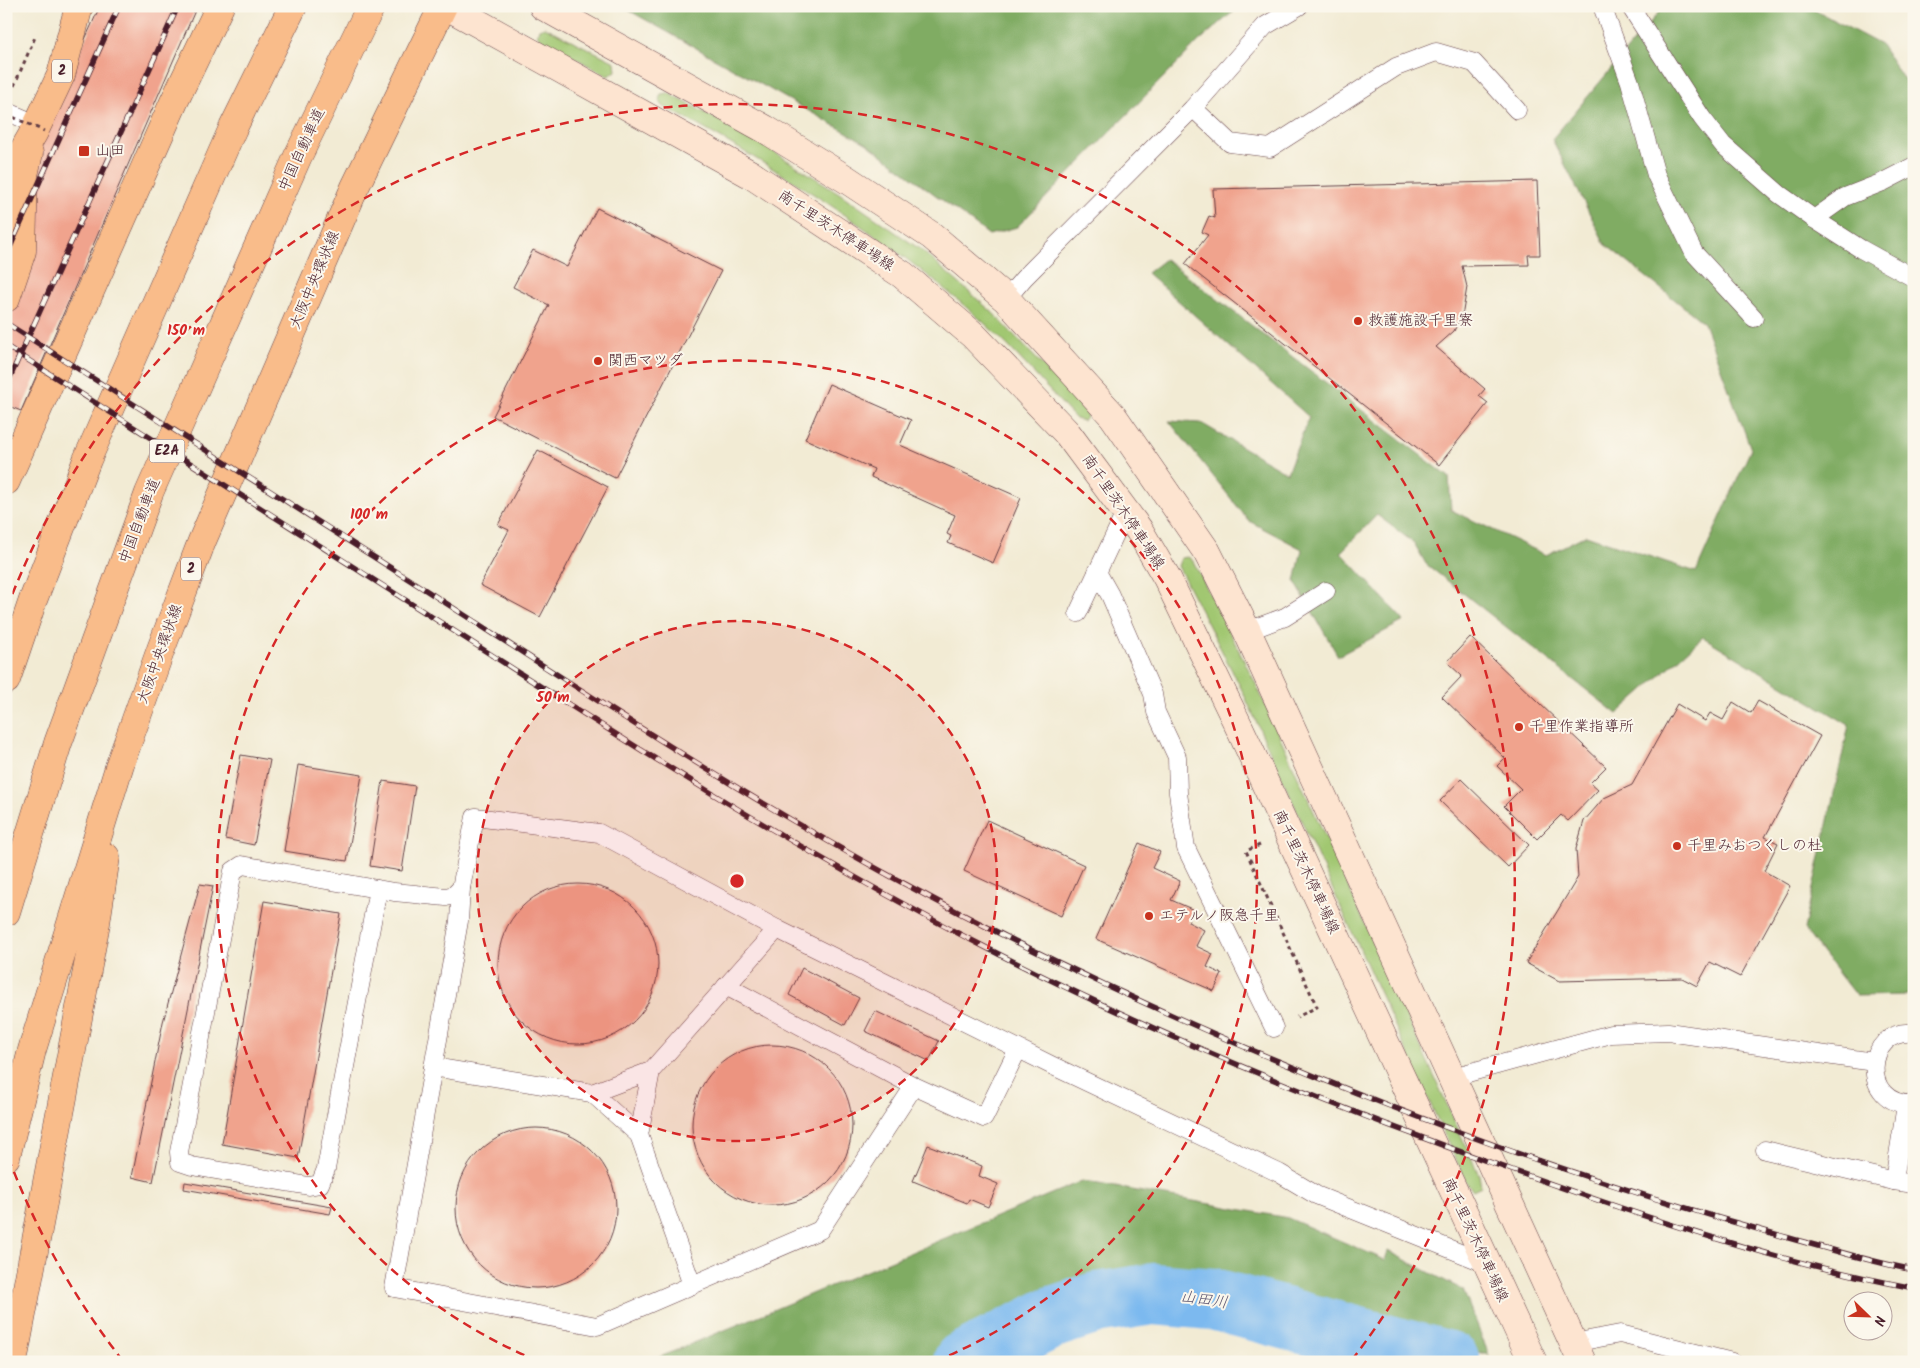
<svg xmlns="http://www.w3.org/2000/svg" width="1920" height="1368" viewBox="0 0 1920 1368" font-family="Kalam,'Klee One',sans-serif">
	<rect width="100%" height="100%" fill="#fbf7ec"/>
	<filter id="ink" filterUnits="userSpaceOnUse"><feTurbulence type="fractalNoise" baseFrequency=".02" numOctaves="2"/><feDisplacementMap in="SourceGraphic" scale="10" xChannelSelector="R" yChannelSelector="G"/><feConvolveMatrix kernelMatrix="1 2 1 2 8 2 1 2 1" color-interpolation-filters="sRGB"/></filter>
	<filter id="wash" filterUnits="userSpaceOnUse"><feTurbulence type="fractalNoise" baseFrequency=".0096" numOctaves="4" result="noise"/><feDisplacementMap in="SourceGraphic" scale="20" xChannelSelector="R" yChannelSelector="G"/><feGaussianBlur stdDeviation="1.12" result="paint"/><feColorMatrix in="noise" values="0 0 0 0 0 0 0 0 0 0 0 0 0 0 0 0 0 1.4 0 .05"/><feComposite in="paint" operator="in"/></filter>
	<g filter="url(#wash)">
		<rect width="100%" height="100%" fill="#f2ebd4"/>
		<g fill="#a1c771" stroke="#76734e">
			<polygon points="545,27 615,62 616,71 608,76 540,39 537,34 539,29"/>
			<path d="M668,93L757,141L839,193L921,250L992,312L1086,411L1087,417L1083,421L1076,419C1045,387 1016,351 982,321C883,233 779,169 663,106L659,100L661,94Z"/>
			<polygon points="1188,557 1193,561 1255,682 1479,1175 1481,1186 1473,1190 1466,1182 1241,688 1178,566 1181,558"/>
		</g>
		<g fill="#80ac63" stroke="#656647">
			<polygon points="621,6 1240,6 1199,41 1017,227 989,235 866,143"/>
			<polygon points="1664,6 1807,6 1881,45 1914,95 1914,995 1856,996 1804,929 1849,725 1703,637 1617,714 1426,564 1414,543 1377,515 1341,552 1404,621 1338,656 1295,582 1302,549 1249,521 1169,421 1201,423 1287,473 1309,417 1147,273 1165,259 1449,477 1451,510 1546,555 1586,535 1696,572 1751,449 1704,323 1605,244 1552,139"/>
			<polygon points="1082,1181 1288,1218 1385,1260 1388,1251 1463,1290 1489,1355 1215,1285 1153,1279 1097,1287 1053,1301 927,1362 648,1362"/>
		</g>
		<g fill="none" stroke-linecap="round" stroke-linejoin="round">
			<polyline stroke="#7cb9ef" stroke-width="62" points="964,1362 1053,1317 1096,1303 1153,1294 1213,1299 1449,1362"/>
		</g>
		<g id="blocks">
			<g fill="#f0a38d">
				<polygon points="100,6 197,6 21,411 6,405 6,216"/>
				<polygon points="1537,181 1540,255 1528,255 1529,265 1462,266 1467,287 1463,311 1454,331 1436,347 1485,389 1479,396 1488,403 1439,465 1185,264 1208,235 1202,232 1209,216 1215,218 1213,189"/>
				<polygon points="597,208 721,271 615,478 493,416 549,305 513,287 533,250 567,267"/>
				<polygon points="829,384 911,420 900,445 1021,498 993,563 948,543 951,536 947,534 955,515 871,477 874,469 805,439"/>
				<polygon points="538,450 608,487 540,617 480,585 509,530 498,525"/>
				<polygon points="1470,637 1606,767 1590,783 1598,790 1568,821 1561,815 1537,839 1504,806 1521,789 1497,766 1505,758 1442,697 1462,676 1447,662"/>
				<polygon points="1758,701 1820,736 1765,837 1778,843 1764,871 1790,886 1740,977 1710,962 1697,986 1682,978 1559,981 1526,963 1578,877 1576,849 1584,821 1604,798 1632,785 1677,704 1705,721 1710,713 1723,720 1733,702 1751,713"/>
				<polygon points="241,755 270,760 254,845 225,839"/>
				<polygon points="298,765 362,775 347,861 284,851"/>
				<polygon points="1461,779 1529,845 1508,867 1440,801"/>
				<polygon points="383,781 415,786 402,871 370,866"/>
				<polygon points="987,820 1084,865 1061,916 964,871"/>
				<polygon points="1139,843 1160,852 1152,868 1180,881 1171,900 1194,910 1188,922 1204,930 1196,946 1213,954 1207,967 1222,974 1214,991 1096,939"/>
				<circle cx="578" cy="964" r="80"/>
				<polygon points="200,884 213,886 153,1182 132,1177 163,1022"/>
				<polygon points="264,901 341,914 298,1158 222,1144"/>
				<polygon points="802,968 859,998 845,1025 789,995"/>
				<polygon points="875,1011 939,1041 929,1061 865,1031"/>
				<circle cx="772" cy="1125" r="80"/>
				<circle cx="536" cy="1208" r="80"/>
				<polygon points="928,1145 982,1166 979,1176 998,1184 988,1207 969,1199 967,1203 913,1181"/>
				<polygon points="185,1182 332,1207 330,1214 184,1189"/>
			</g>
		</g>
	</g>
	<g filter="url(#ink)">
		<use href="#blocks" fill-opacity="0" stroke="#633e44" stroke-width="1"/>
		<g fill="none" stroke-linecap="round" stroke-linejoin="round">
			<defs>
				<g id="service">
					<polyline points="1602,6 1630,82 1656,175 1694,253 1754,318"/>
					<polyline points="1630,6 1702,118 1723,145 1779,194 1814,219 1861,249 1914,278"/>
					<polyline points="1193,108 1230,143 1270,148 1396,67 1436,52 1474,63 1517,110"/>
					<polyline points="6,111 38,125"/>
					<polyline points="1814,219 1845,197 1883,182 1914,166"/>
					<polyline points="1006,299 1024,278 1193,108 1265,26 1299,6"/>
					<polyline points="1097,572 1110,595 1153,694 1156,712 1177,757 1178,793 1186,848 1274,1028"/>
					<polyline points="1078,613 1126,511"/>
					<polyline points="1247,631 1285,617 1326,591"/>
					<polyline points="461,888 459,921 394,1288 597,1326 820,1230 914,1086 984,1118 1018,1049"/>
					<polyline points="378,889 326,1169 320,1184 309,1186 192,1166 180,1162 179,1152 233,871 242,865 394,892 446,897 454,895 461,888 475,817 599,833 777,929 1051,1065 1279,1173 1316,1195 1485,1263"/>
					<polyline points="726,986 914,1086"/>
					<path d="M1914,1033C1864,1027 1859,1107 1914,1104"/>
					<polyline points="433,1067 592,1093"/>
					<polyline points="651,1071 639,1135 592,1093 651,1071 777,929"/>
					<polyline points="1453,1077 1611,1034 1668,1032 1874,1062"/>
					<polyline points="1906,1105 1894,1181 1914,1184"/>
					<polyline points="639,1135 692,1285"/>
					<polyline points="1765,1150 1894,1181"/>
					<polyline points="1573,1343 1620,1334 1732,1362"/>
				</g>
				<g id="secondary">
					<polyline points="447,6 750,174 903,275 973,335 1067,433 1139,530 1167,578 1241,731 1533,1362"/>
					<polyline points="543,6 765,129 846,179 932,236 1006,299 1113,416 1207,552 1247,631 1582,1362"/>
				</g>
				<g id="primary">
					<polyline points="6,181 34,132 61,75 79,6"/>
					<polyline points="6,298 22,251 24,175 29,153"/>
					<polyline points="6,481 174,102 220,6"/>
					<polyline points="6,1157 32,1050 120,764 161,649 202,541 355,187 443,6"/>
					<polyline points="13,1362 96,923 106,857"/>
				</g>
				<g id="motorway">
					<polyline points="6,680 33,600 87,460 233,128 293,6"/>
					<polyline points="6,912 58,743 149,493 298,156 371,6"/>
				</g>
			</defs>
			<use href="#service" stroke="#633e44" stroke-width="19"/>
			<use href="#secondary" stroke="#633e44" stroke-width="29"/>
			<use href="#primary" stroke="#633e44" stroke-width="29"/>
			<use href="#motorway" stroke="#633e44" stroke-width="29"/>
			<g stroke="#633e44" stroke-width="3" stroke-dasharray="4 4" stroke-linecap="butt">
				<polyline points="14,86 36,35"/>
				<polyline points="1260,845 1246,851 1317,1007 1297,1017"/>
			</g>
			<use href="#service" stroke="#fff" stroke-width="18"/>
			<use href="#secondary" stroke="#fde4d0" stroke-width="28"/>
			<use href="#primary" stroke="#f9bc8a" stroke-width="28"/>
			<use href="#motorway" stroke="#f9bc8a" stroke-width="28"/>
			<defs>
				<g id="rail">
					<polyline points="6,256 119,6"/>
					<path d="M6,323C145,412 285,500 424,589C578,688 731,789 892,877C1090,985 1298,1075 1511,1151C1603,1183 1695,1212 1789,1238C1830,1249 1871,1262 1914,1270"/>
					<path d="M6,346C167,448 327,550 487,652C647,755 808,856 977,943C1149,1032 1329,1106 1512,1170C1643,1217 1776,1262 1914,1288"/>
					<polyline points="6,386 178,6"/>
				</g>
			</defs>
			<use href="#rail" stroke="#4a1f2b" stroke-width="5.5"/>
			<use href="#rail" stroke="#fbf7ec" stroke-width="4" stroke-dasharray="11" stroke-linecap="butt"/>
			<polyline stroke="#633e44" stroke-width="3" stroke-dasharray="4 4" stroke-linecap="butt" points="6,114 44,131"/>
		</g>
	</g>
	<circle cx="737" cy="881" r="260" fill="#d62828" fill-opacity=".12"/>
	<g fill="none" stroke="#d62828" stroke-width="2.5" stroke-dasharray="9 6">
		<circle cx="737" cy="881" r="260"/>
		<path d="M538 1361A520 520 0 1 1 936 1361"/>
		<path d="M123 1361A779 779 0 0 1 7 1154M7 608A779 779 0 1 1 1351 1361"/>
	</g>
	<g fill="#c8321e" stroke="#fbf7ec" stroke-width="2">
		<rect x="78" y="145" width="12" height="12" rx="2.5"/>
		<circle cx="1358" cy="321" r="5"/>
		<circle cx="598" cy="361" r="5"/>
		<circle cx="1519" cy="727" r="5"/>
		<circle cx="1677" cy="846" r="5"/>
		<circle cx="1149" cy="916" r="5"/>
	</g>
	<g text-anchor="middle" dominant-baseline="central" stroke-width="4" stroke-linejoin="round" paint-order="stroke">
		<g fill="#fbf7ec" stroke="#7f6065" stroke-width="1">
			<rect x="52" y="59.5" width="20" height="23" rx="4"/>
			<rect x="149.5" y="439.5" width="35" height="23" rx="4"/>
			<rect x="181" y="557.5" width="20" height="23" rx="4"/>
		</g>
		<g font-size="14" font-weight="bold" fill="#4a1f2b">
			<text x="62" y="71">2</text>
			<text x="167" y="451">E2A</text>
			<text x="191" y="569">2</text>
		</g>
		<g font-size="15" fill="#4a1f2b" stroke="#fbf7ec">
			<text transform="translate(302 150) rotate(-65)">中国自動車道</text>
			<text transform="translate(836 231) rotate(33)">南千里茨木停車場線</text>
			<text transform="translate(315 280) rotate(-67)">大阪中央環状線</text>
			<text transform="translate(1123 512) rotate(56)">南千里茨木停車場線</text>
			<text transform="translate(140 521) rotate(-69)">中国自動車道</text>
			<text transform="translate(160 654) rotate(-70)">大阪中央環状線</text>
			<text transform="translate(1306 872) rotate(65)">南千里茨木停車場線</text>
			<text transform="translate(1475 1240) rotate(65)">南千里茨木停車場線</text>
		</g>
		<g font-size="15" fill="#4a1f2b" stroke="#fbf7ec" text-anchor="start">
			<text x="95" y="151">山田</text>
			<text x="1368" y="321">救護施設千里寮</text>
			<text x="608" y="361">関西マツダ</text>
			<text x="1529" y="727">千里作業指導所</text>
			<text x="1687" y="846">千里みおつくしの杜</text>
			<text x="1159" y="916">エテルノ阪急千里</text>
		</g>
		<g font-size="16" font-style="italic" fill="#5c5570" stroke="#fbf7ec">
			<text transform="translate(1204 1300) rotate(8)">山田川</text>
		</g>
	</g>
	<circle cx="737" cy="881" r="8" fill="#d62828" stroke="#fbf7ec" stroke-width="2.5"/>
	<g font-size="15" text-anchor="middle" font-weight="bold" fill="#d62828" stroke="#fbf7ec" stroke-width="4" stroke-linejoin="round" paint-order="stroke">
		<text x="186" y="335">150 m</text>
		<text x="369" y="519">100 m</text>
		<text x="553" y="702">50 m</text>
	</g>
	<rect width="1920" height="1368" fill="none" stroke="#fbf7ec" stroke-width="25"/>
	<g transform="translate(1868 1316) rotate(113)"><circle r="24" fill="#fbf7ec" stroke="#b4a19f"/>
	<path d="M0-4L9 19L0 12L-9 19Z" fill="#c8321e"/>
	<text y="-8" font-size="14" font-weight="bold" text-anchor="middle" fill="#4a1f2b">N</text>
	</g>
</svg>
